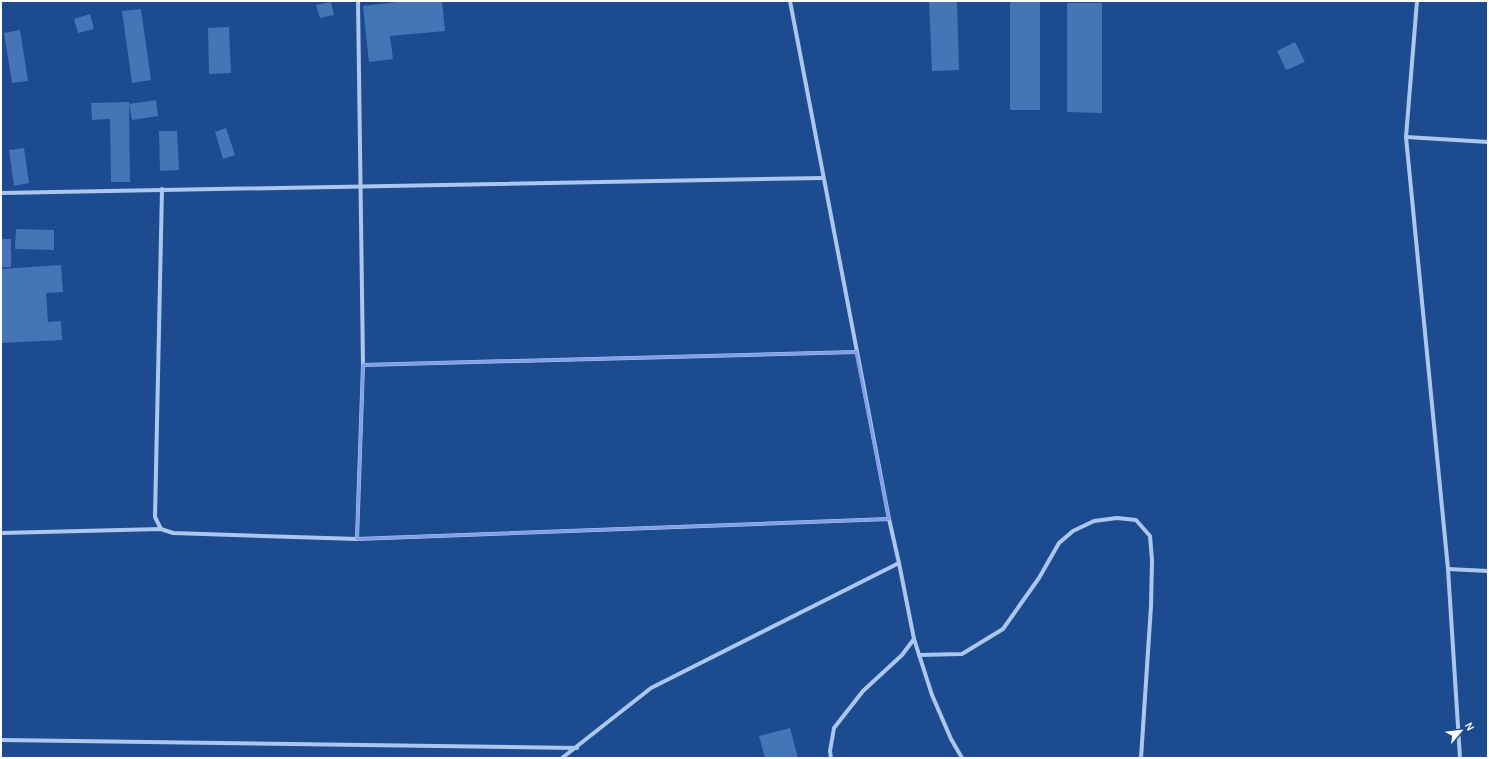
<svg xmlns="http://www.w3.org/2000/svg" width="1489" height="759" viewBox="0 0 1489 759" font-family="Karla,sans-serif">
	<rect width="100%" height="100%" fill="#1c4b8f"/>
	<g fill="#4475b7">
		<polygon points="406,1 442,1 445,31 390,36 393,59 369,62 363,6"/>
		<polygon points="929,1 957,1 959,70 932,71"/>
		<polygon points="1010,1 1040,2 1040,110 1010,110"/>
		<polygon points="331,2 334,15 320,18 316,5"/>
		<polygon points="1067,3 1102,3 1102,113 1067,112"/>
		<polygon points="141,9 151,80 132,83 122,11"/>
		<polygon points="90,14 94,29 78,33 74,19"/>
		<polygon points="229,27 231,73 209,74 208,28"/>
		<polygon points="20,30 28,81 12,83 4,33"/>
		<polygon points="1295,42 1305,62 1286,70 1277,51"/>
		<polygon points="156,100 158,116 132,120 129,104"/>
		<polygon points="129,102 130,182 111,182 110,119 92,120 91,103"/>
		<polygon points="226,128 235,155 223,159 215,132"/>
		<polygon points="159,131 177,131 179,170 160,171"/>
		<polygon points="24,148 29,183 14,186 9,150"/>
		<polygon points="16,229 54,230 54,250 15,249"/>
		<rect x="1" y="239" width="10" height="28"/>
		<polygon points="61,265 63,292 46,293 48,322 61,321 62,340 1,343 1,269"/>
		<polygon points="790,728 798,758 765,758 759,736"/>
	</g>
	<g fill="none" stroke-linecap="round" stroke-linejoin="round">
		<g stroke="#abc7ee" stroke-width="4">
			<polyline points="790,1 889,519 899,563 914,639 932,695 951,739 962,758"/>
			<polyline points="1417,1 1406,137 1448,569 1460,758"/>
			<polyline points="1406,137 1488,142"/>
			<polyline points="1,193 823,178"/>
			<polyline points="363,365 856,352"/>
			<polyline points="161,529 155,517 162,189"/>
			<polyline points="1,533 161,529 173,533 357,539 889,519"/>
			<polyline points="357,539 363,365 358,1"/>
			<polyline points="1448,569 1488,571"/>
			<polyline points="919,655 962,654 1003,629 1039,578 1059,543 1073,531 1094,521 1117,518 1136,520 1150,536 1152,560 1151,606 1141,758"/>
			<polyline points="1,740 577,748"/>
			<polyline points="562,758 651,688 899,563"/>
			<polyline points="831,758 830,751 834,728 863,691 902,655 914,639"/>
		</g>
	</g>
	<path fill="none" stroke="#839eea" stroke-width="3" stroke-linejoin="round" d="M856,352L889,519L357,539L363,365Z"/>
	<rect width="1489" height="759" fill="none" stroke="#ffffff" stroke-width="4"/>
	<g transform="translate(1461 731) rotate(62)" stroke="#1c4b8f" stroke-width="3" paint-order="stroke">
	<path d="M0-3L7 15L0 10L-7 15Z" fill="#ffffff"/>
	<text y="-6" font-size="11" font-weight="bold" text-anchor="middle" fill="#ffffff">N</text>
	</g>
</svg>
